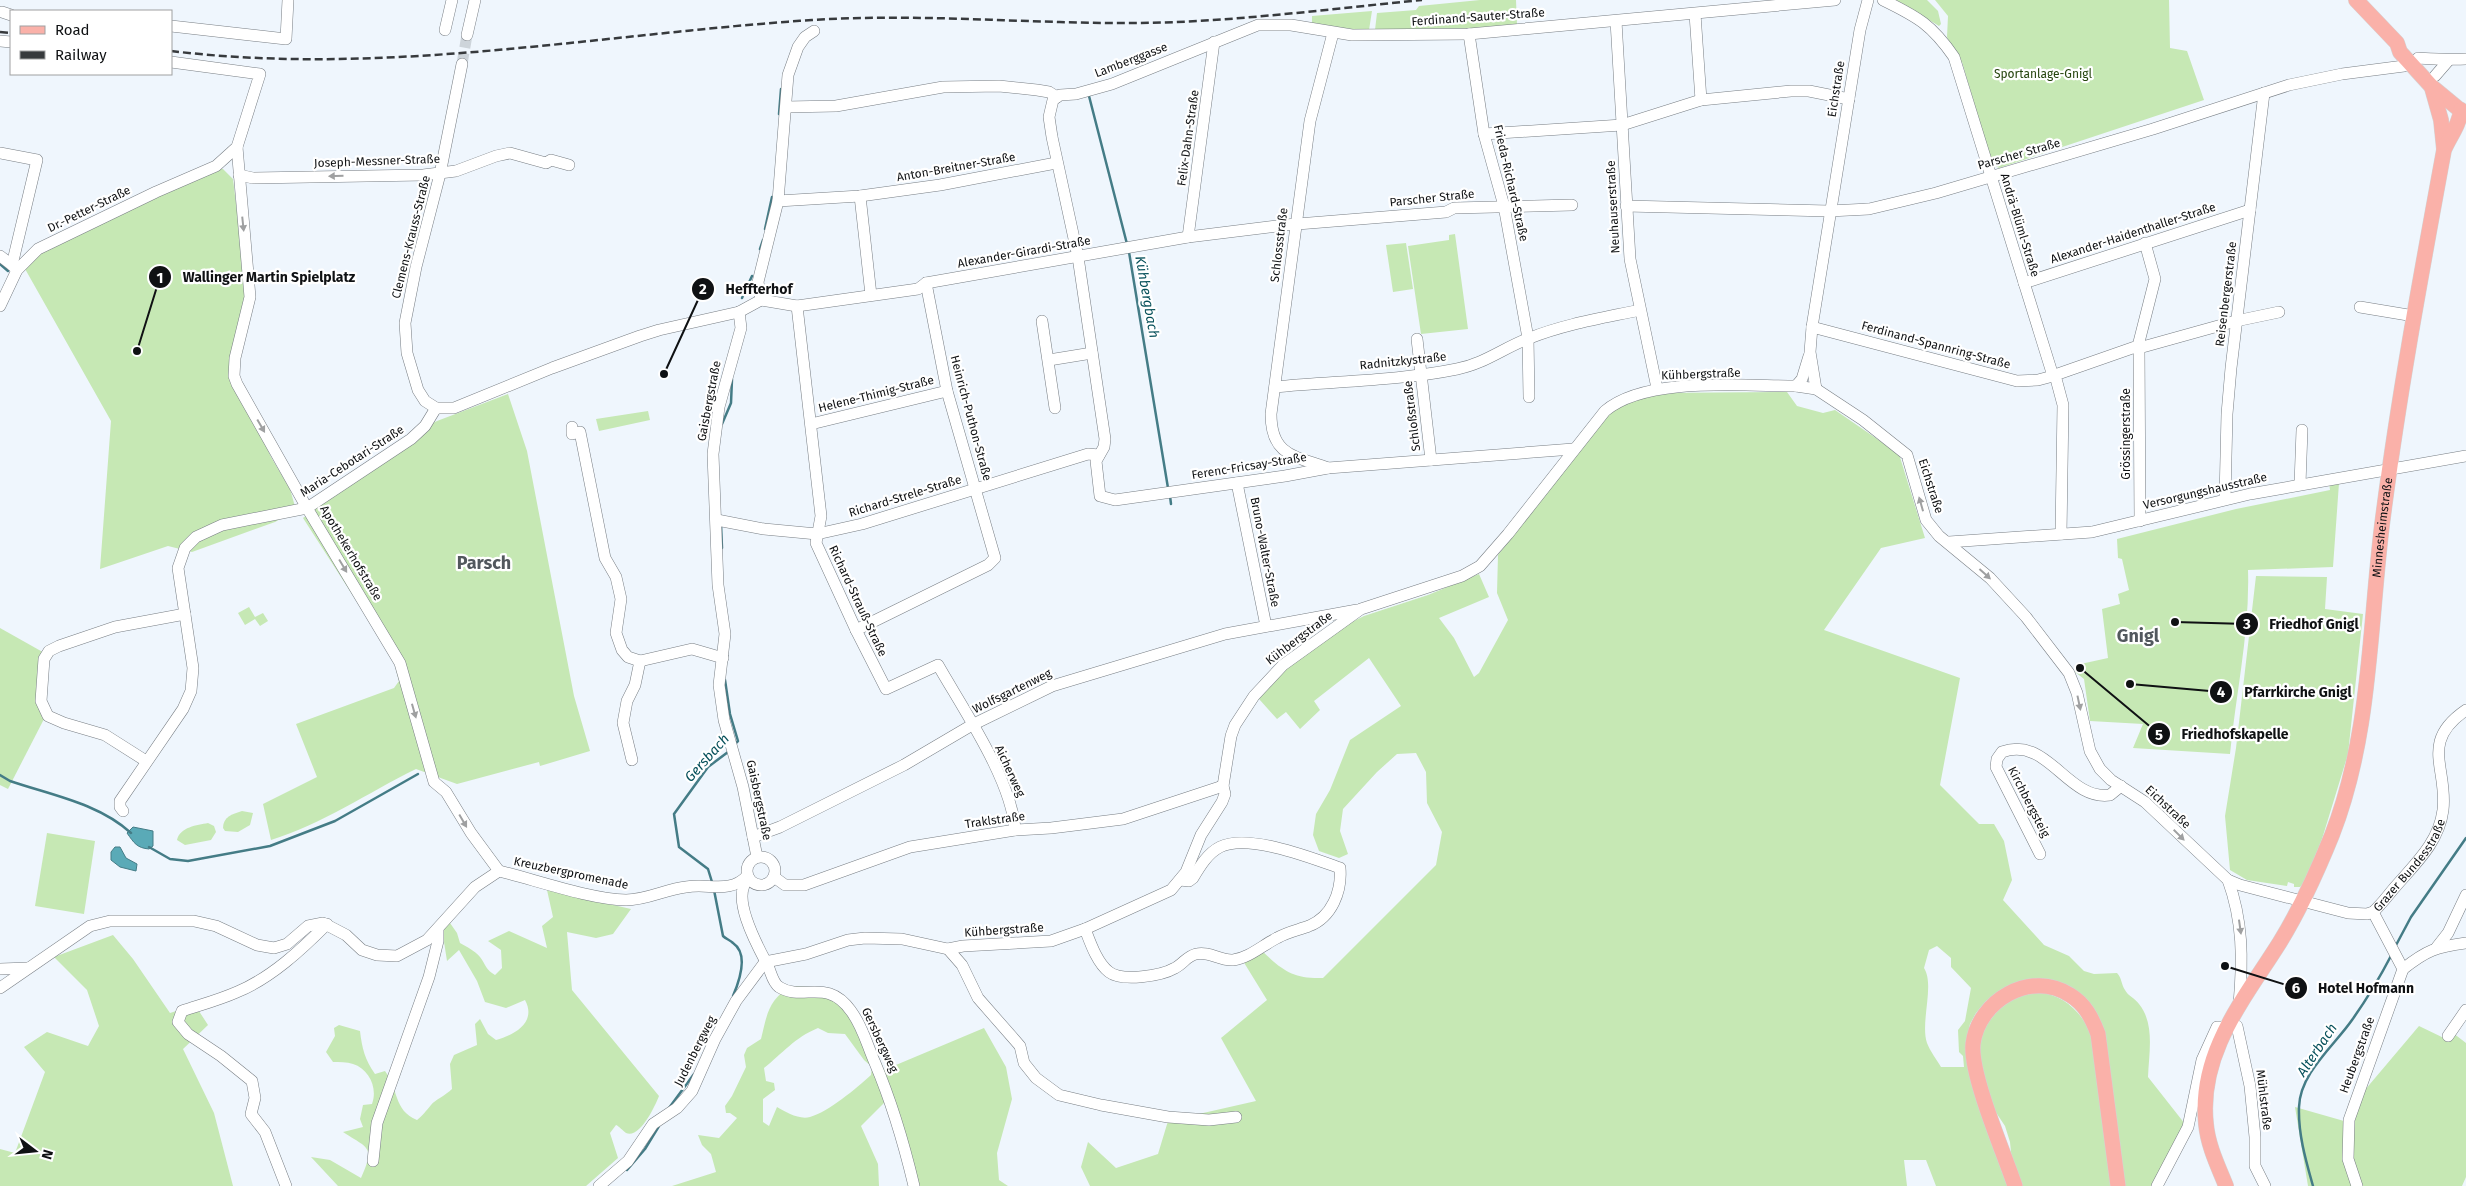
<svg xmlns="http://www.w3.org/2000/svg" width="2466" height="1186" viewBox="0 0 2466 1186" font-family="'Fira Sans',sans-serif">
	<rect width="100%" height="100%" fill="#eff6fd"/>
	<g fill="#c6e8b4" fill-rule="evenodd">
		<polygon points="1480,0 1516,0 1517,25 1469,29 1375,30 1377,13 1416,10 1419,6"/>
		<polygon points="1896,0 1927,0 1938,11 1941,24 1939,26"/>
		<polygon points="1935,0 2169,0 2170,48 2187,51 2204,100 1999,168 1992,164 1962,62 1959,62 1947,37 1948,16"/>
		<polygon points="1372,11 1369,30 1337,28 1312,24 1312,16"/>
		<polygon points="212,169 223,169 233,179 240,236 248,269 237,384 271,457 290,489 296,510 275,522 192,552 168,546 100,569 111,421 20,260"/>
		<polygon points="1455,234 1468,329 1421,334 1408,246 1449,240 1449,235"/>
		<polygon points="1406,243 1413,289 1393,292 1386,245"/>
		<path d="M1787,392L1797,406L1823,413L1835,410L1899,454L1925,538L1881,548L1824,630L1960,678L1940,785L1979,824H1994L2004,841L2012,880L2003,900L2044,945L2069,956L2084,971L2094,974L2117,973C2122,978 2121,984 2125,990C2128,996 2135,998 2139,1004C2155,1024 2149,1052 2148,1077L2185,1124L2157,1186H2122L2097,1015L2084,997L2002,990L1986,1001L1976,1013L1970,1024L1967,1038L2008,1186H1936L1926,1160H1904L1907,1186H1090L1081,1167L1088,1142L1116,1168L1158,1154L1168,1121L1256,1101L1221,1038L1267,1000L1243,961L1262,951C1283,971 1294,979 1323,978L1436,865L1442,832L1427,803L1426,772L1416,753L1397,754L1377,772L1343,809L1340,831L1348,854L1339,858L1319,851L1313,835L1316,814L1330,790L1350,740L1401,706L1369,658L1314,701L1320,710L1300,729L1286,712L1277,719L1259,699L1284,667L1352,622L1364,616L1428,595L1479,574L1489,597L1439,618L1454,638L1474,677L1479,673L1508,620L1497,593L1498,555L1607,413L1624,403L1656,393ZM1937,946L1951,958V967L1971,988L1965,1021L1958,1030L1959,1052L1963,1056L1964,1067H1941C1937,1060 1930,1051 1927,1043C1920,1022 1935,985 1924,968L1929,950Z"/>
		<path d="M508,394L527,451L574,696L590,751L540,766L539,762L457,784L416,769C367,793 323,824 271,840L263,804L317,777L296,724L394,688L399,681L393,658L303,518L412,433L437,421Z"/>
		<polygon points="648,411 650,420 599,431 596,419"/>
		<path d="M2329,483H2339L2333,567L2248,570C2250,631 2236,693 2230,754L2133,748L2143,724L2090,721L2084,679L2075,672L2076,665L2108,658L2102,609L2120,604L2118,594L2129,590L2122,559L2118,558L2117,539L2236,509L2330,490Z"/>
		<polygon points="2256,576 2327,577 2325,609 2363,614 2348,754 2322,839 2305,882 2300,887 2294,887 2294,884 2288,882 2287,886 2247,880 2230,870 2225,816 2236,748"/>
		<polygon points="249,607 255,617 263,613 268,621 260,626 255,619 245,625 238,613"/>
		<polygon points="0,628 48,655 44,719 8,789 0,785"/>
		<path d="M242,811L253,813L250,825L238,832L225,831L223,828C223,817 232,814 242,811Z"/>
		<path d="M208,823L214,826L216,832L211,840L185,845L177,840C180,827 197,825 208,823Z"/>
		<polygon points="47,833 95,841 84,914 35,906"/>
		<path d="M547,890L631,909L613,934L596,938L567,932L572,990L659,1096C655,1106 640,1139 626,1133C623,1131 619,1126 616,1125L610,1133L618,1158L586,1186H338L311,1157L330,1160L361,1178C375,1146 369,1149 343,1132L363,1127L360,1119L363,1105L372,1104C378,1088 369,1069 353,1064C347,1062 339,1062 333,1062L326,1052L335,1036L334,1028L339,1025L360,1031C362,1048 365,1060 375,1074L385,1071C399,1089 393,1110 417,1120C423,1115 426,1111 431,1105C435,1100 446,1095 452,1089L450,1064L454,1055L477,1045L475,1024L480,1019L488,1034L496,1040C515,1035 537,1022 525,1000L506,1008L485,1002L477,981L459,950L447,961L442,929L450,923L457,933L460,943C467,947 475,951 480,957C486,965 486,970 495,975L502,968L501,950L488,941L509,931L547,948L542,926L553,917Z"/>
		<polygon points="113,935 133,959 170,1013 195,1005 208,1025 183,1049 214,1113 233,1186 0,1186 0,1149 15,1153 45,1072 24,1047 47,1032 88,1046 99,1026 87,990 54,957"/>
		<path d="M791,986C807,986 834,988 846,1001C861,1016 876,1050 884,1070L984,1028L1006,1067L1012,1099L997,1153L999,1180L1008,1186H917L887,1100L861,1126L878,1164L879,1186H672L716,1172L711,1154L702,1145L698,1135L719,1138L737,1118L730,1113H726L725,1106L732,1096L746,1067L744,1055L747,1048L761,1039C767,1015 768,1000 791,986ZM818,1028L828,1033L845,1034L864,1060L872,1067L871,1075C857,1088 828,1112 810,1117C799,1120 786,1112 777,1107L769,1126L763,1122V1099L775,1090L774,1083L766,1081L764,1068C783,1053 794,1038 818,1028Z"/>
		<path d="M2037,992C2065,995 2078,1010 2092,1033L2113,1186H2020L2012,1162L2010,1142L2005,1126L1993,1108L1979,1056L1983,1028L2007,1000Z"/>
		<polygon points="2419,1026 2448,1040 2453,1033 2466,1043 2466,1177 2462,1186 2308,1186 2295,1107 2351,1123 2359,1097"/>
	</g>
	<g fill="#5aaab7" stroke="#447c86">
		<path d="M133,827L153,831V846L149,849C137,848 134,843 127,833Z"/>
		<polygon points="115,847 120,847 126,858 137,864 136,871 120,867 111,860 111,852"/>
	</g>
	<g fill="none" stroke-linecap="round" stroke-linejoin="round">
		<g stroke="#447c86" stroke-width="2.5">
			<polyline points="1089,96 1127,244"/>
			<polyline points="779,114 781,89"/>
			<polyline points="765,229 772,197"/>
			<polyline points="760,249 763,240"/>
			<polyline points="1129,252 1168,488"/>
			<polyline points="0,264 8,271"/>
			<polyline points="742,298 752,276"/>
			<polyline points="722,424 731,403 732,379"/>
			<polyline points="1170,496 1171,504"/>
			<polyline points="721,524 722,548"/>
			<polyline points="725,680 730,714 738,741 735,744"/>
			<path d="M0,775L10,781C51,795 98,803 131,833"/>
			<polyline points="149,847 170,859 188,861 270,846 335,821 418,774"/>
			<polyline points="712,882 708,869 679,847 674,814 708,767 728,752"/>
			<path d="M714,890L723,936C726,939 730,940 733,943C749,954 739,982 733,996"/>
			<polyline points="2395,947 2411,917 2466,838"/>
			<polyline points="669,1108 694,1074"/>
			<polyline points="627,1170 645,1149 659,1126"/>
			<path d="M2313,1186C2306,1161 2298,1134 2299,1107C2300,1073 2334,1046 2352,1020C2367,999 2380,977 2392,954"/>
		</g>
		<polyline stroke="#cdd4da" stroke-width="11" stroke-dasharray="11 5.5" stroke-linecap="butt" points="462,64 467,35"/>
		<defs>
			<g id="minor">
				<polyline points="2,12 11,15"/>
				<polyline points="1695,14 1701,100"/>
				<polyline points="1616,21 1630,259 1657,388"/>
				<polyline points="171,26 286,39 288,0"/>
				<polyline points="445,30 452,0"/>
				<path d="M1333,33L1310,121L1271,414C1271,456 1295,456 1328,468L1573,449"/>
				<polyline points="1469,34 1484,134 1504,206 1528,338 1529,397"/>
				<polyline points="467,35 475,0"/>
				<polyline points="0,41 11,42"/>
				<path d="M2418,58C2435,59 2450,60 2466,59"/>
				<polyline points="462,64 440,174 416,267 405,323 407,353 418,390 425,401 436,408 454,408 552,368 640,336 659,330 739,312 761,300"/>
				<polyline points="2435,76 2448,61"/>
				<polyline points="786,107 836,106 943,87 999,86 1037,90 1049,92 1057,97"/>
				<polyline points="1484,134 1622,125 1701,100 1791,91 1809,91 1849,99"/>
				<polyline points="237,147 250,297 235,358 234,376 237,384 307,508 400,663 434,782 446,792 471,833 499,871"/>
				<polyline points="0,153 37,160 12,265 17,270"/>
				<polyline points="239,175 253,178 423,175 456,171 496,156 510,153 546,163 551,160 569,165"/>
				<polyline points="860,196 871,295"/>
				<polyline points="778,201 860,196 940,185 1056,163"/>
				<polyline points="1626,206 1829,211 1869,209 1936,193 2153,129 2289,85 2342,74 2404,66 2408,61"/>
				<polyline points="1188,237 1214,42"/>
				<polyline points="0,256 12,265"/>
				<polyline points="2024,283 2250,210"/>
				<polyline points="761,300 797,306 918,289 926,283 1188,237 1285,225 1446,212 1454,208 1572,205"/>
				<polyline points="761,300 758,282 778,201 788,75 798,47 805,37 814,31"/>
				<polyline points="0,306 17,270 38,249 156,192 216,166 237,147 260,74 171,62"/>
				<path d="M797,306L821,516L816,543L856,630L886,689L938,665C963,709 1012,780 1015,830"/>
				<polyline points="2360,307 2414,316"/>
				<polyline points="739,312 741,328 719,407 713,454 718,585 725,634 719,685 724,720 743,787 757,857"/>
				<polyline points="1042,321 1055,408"/>
				<path d="M1812,327L2017,381L2038,380L2053,376L1954,57C1932,25 1918,17 1883,0"/>
				<polyline points="1417,339 1431,460"/>
				<polyline points="1049,360 1092,353"/>
				<polyline points="1796,386 1802,379 1809,356"/>
				<path d="M1275,387C1335,381 1398,381 1457,369C1484,364 1505,347 1530,338C1565,324 1603,318 1640,310"/>
				<polyline points="1816,389 1810,352 1812,327 1860,30 1868,0"/>
				<polyline points="811,424 947,391"/>
				<polyline points="572,427 572,434 580,432 605,558 616,577 621,599 616,633 622,650 628,657 640,661 692,649 723,658"/>
				<polyline points="1328,468 1285,476 1115,500 1100,496 1096,461 1104,447 1105,439 1078,257 1052,137 1049,117 1053,100 1060,95 1076,94 1112,84 1258,25 1291,25 1352,35 1469,34 1835,0"/>
				<polyline points="1237,483 1266,626"/>
				<polyline points="2300,484 2302,430"/>
				<polyline points="2225,499 2227,414 2231,368 2264,93"/>
				<polyline points="717,520 764,529 817,534 862,524 1088,454 1099,455"/>
				<polyline points="2140,521 2139,348 2236,321 2279,312"/>
				<polyline points="2061,534 2063,405 2055,375 2138,346 2155,279 2145,243"/>
				<polyline points="1949,542 2092,532 2250,494 2466,456"/>
				<polyline points="856,630 988,565 995,558 947,391 926,283"/>
				<polyline points="632,760 623,723 627,701 635,685 640,661"/>
				<polyline points="146,761 105,735 64,723 48,716 41,701 44,659 49,651 59,646 115,627 185,614"/>
				<polyline points="123,811 120,807 120,801 183,709 191,691 193,668 178,568 185,548 196,537 222,525 307,508 411,439 425,426 436,408"/>
				<polyline points="753,837 780,827 904,765 972,725 1052,686 1225,634 1357,610"/>
				<path d="M2040,854L1996,767L1997,759L2002,752C2048,735 2067,801 2110,795L2121,786"/>
				<circle cx="761" cy="871" r="14"/>
				<polyline points="774,877 785,885 804,885 910,847 1015,830 1051,828 1123,819 1223,786"/>
				<path d="M749,879C729,895 758,947 767,964C771,971 772,982 779,987C803,1002 827,977 851,1011C863,1027 867,1045 875,1063C892,1103 904,1144 914,1186"/>
				<path d="M2228,880C2243,921 2243,960 2239,1004"/>
				<path d="M1085,929C1090,942 1097,963 1109,972C1122,982 1161,976 1175,968C1183,964 1187,956 1196,954C1210,951 1220,961 1233,960C1249,958 1263,945 1277,938C1287,932 1298,930 1309,926C1332,917 1342,891 1340,868C1312,858 1248,833 1220,847C1208,853 1200,866 1193,878L1189,881L1180,880"/>
				<polyline points="2437,947 2448,933 2466,895"/>
				<polyline points="948,949 962,965 978,998 1020,1046 1024,1063 1036,1078 1059,1095 1101,1105 1168,1117 1209,1120 1236,1117"/>
				<path id="s1" d="M765,962L806,954L848,940L865,938L902,939L948,949L963,946L1051,941L1085,929L1171,890L1186,872L1201,835L1222,802L1225,794L1223,786L1231,736L1235,725L1254,696L1283,665L1361,609L1462,576L1480,566L1508,534L1605,411C1646,376 1744,386 1796,386L1816,389L1863,420L1907,455L1926,520L1939,536L1990,578L2026,617L2069,673L2077,693L2090,751L2100,769L2111,780L2145,802L2228,880L2240,885L2348,913L2367,914L2373,912C2382,904 2388,895 2396,886C2416,863 2439,842 2443,810C2448,768 2419,742 2466,710"/>
				<polyline points="0,969 28,968"/>
				<path d="M2403,969C2427,950 2436,947 2466,943"/>
				<path d="M0,988L90,926L110,921H194L216,926L257,945L274,948L287,944L308,926L323,923L346,935L362,950L377,955L397,956L427,940L475,887L499,871C536,880 589,899 626,900C647,900 666,889 686,887C709,883 730,894 747,876"/>
				<polyline points="2229,1022 2237,1026 2250,1086 2255,1137 2255,1166 2265,1186"/>
				<polyline points="2448,1036 2466,1010"/>
				<polyline points="373,1161 377,1123 429,977 438,941 438,931"/>
				<path d="M286,1186L265,1132L251,1114L255,1098L252,1081L221,1056L188,1034L178,1022L182,1011C200,1005 219,1000 237,992C271,978 301,950 327,924"/>
				<polyline points="599,1186 628,1161 653,1124 677,1108 692,1091 715,1039 736,1001 765,962"/>
				<polyline points="2157,1186 2188,1127 2202,1060 2217,1027 2226,1027"/>
				<polyline points="2357,1186 2348,1159 2349,1120 2403,969 2373,912"/>
			</g>
			<g id="major">
				<polyline points="2356,0 2397,43 2400,52 2431,86 2466,115"/>
				<polyline points="2432,88 2441,120 2444,149"/>
				<path d="M2015,1186C2004,1153 1970,1075 1973,1044C1978,1001 2031,969 2070,995C2085,1004 2092,1018 2098,1034L2118,1186"/>
				<path id="s2" d="M2226,1186C2218,1166 2208,1146 2206,1124C2198,1053 2245,998 2280,942C2301,908 2317,872 2332,835C2371,735 2369,630 2382,525C2398,399 2421,275 2444,150C2450,136 2459,126 2461,110"/>
			</g>
		</defs>
		<use href="#minor" stroke="#787e84" stroke-width="12"/>
		<use href="#major" stroke="#d4d4d5" stroke-width="16"/>
		<use href="#minor" stroke="#fff" stroke-width="11"/>
		<use href="#major" stroke="#fab1a9" stroke-width="15"/>
		<g stroke="#373a3d" stroke-width="2.5" stroke-dasharray="8 4" stroke-linecap="butt">
			<polyline points="0,32 11,33"/>
			<path d="M171,51C386,77 598,34 812,20C921,13 1030,24 1139,23C1233,22 1328,9 1422,0"/>
		</g>
	</g>
	<defs><path id="oneway-solid" d="M-6-.8H1V-3.2L6.5 0L1 3.2V.8H-6Z" transform="scale(1.25)"/></defs>
	<g fill="#9fa0a1">
		<use href="#oneway-solid" transform="translate(336 176) rotate(178)"/>
		<use href="#oneway-solid" transform="translate(243 224) rotate(84)"/>
		<use href="#oneway-solid" transform="translate(261 426) rotate(60)"/>
		<use href="#oneway-solid" transform="translate(1921 504) rotate(-106)"/>
		<use href="#oneway-solid" transform="translate(343 566) rotate(59)"/>
		<use href="#oneway-solid" transform="translate(1985 574) rotate(42)"/>
		<use href="#oneway-solid" transform="translate(2079 703) rotate(78)"/>
		<use href="#oneway-solid" transform="translate(414 711) rotate(74)"/>
		<use href="#oneway-solid" transform="translate(463 821) rotate(60)"/>
		<use href="#oneway-solid" transform="translate(2179 835) rotate(45)"/>
		<use href="#oneway-solid" transform="translate(2240 927) rotate(82)"/>
	</g>
	<g text-anchor="middle" dominant-baseline="central" stroke-width="4.5" stroke-linejoin="round" paint-order="stroke">
		<g font-size="12" fill="#0f1113" stroke="#fff">
			<text transform="translate(1478 17) rotate(-4)">Ferdinand-Sauter-Straße</text>
			<text transform="translate(1131 60) rotate(-21)">Lamberggasse</text>
			<text transform="translate(1836 89) rotate(-81)">Eichstraße</text>
			<text transform="translate(1188 138) rotate(-82)">Felix-Dahn-Straße</text>
			<text transform="translate(2019 154) rotate(-16)">Parscher Straße</text>
			<text transform="translate(377 161) rotate(-2)">Joseph-Messner-Straße</text>
			<text transform="translate(956 167) rotate(-10)">Anton-Breitner-Straße</text>
			<text transform="translate(1511 183) rotate(77)">Frieda-Richard-Straße</text>
			<text transform="translate(1432 198) rotate(-6)">Parscher Straße</text>
			<text transform="translate(1613 207) rotate(-93)">Neuhauserstraße</text>
			<text transform="translate(89 209) rotate(-26)">Dr.-Petter-Straße</text>
			<text transform="translate(2020 225) rotate(73)">Andrä-Blüml-Straße</text>
			<text transform="translate(2133 233) rotate(-18)">Alexander-Haidenthaller-Straße</text>
			<text transform="translate(411 237) rotate(-76)">Clemens-Krauss-Straße</text>
			<text transform="translate(1279 245) rotate(-83)">Schlossstraße</text>
			<text transform="translate(1024 252) rotate(-10)">Alexander-Girardi-Straße</text>
			<text transform="translate(2226 294) rotate(-83)">Reisenbergerstraße</text>
			<text transform="translate(1936 345) rotate(15)">Ferdinand-Spannring-Straße</text>
			<text transform="translate(1403 361) rotate(-6)">Radnitzkystraße</text>
			<text transform="translate(1701 374) rotate(-2)">Kühbergstraße</text>
			<text transform="translate(876 394) rotate(-14)">Helene-Thimig-Straße</text>
			<text transform="translate(709 401) rotate(-79)">Gaisbergstraße</text>
			<text transform="translate(1412 416) rotate(-97)">Schloßstraße</text>
			<text transform="translate(971 418) rotate(75)">Heinrich-Puthon-Straße</text>
			<text transform="translate(2126 434) rotate(-90)">Grössingerstraße</text>
			<text transform="translate(352 461) rotate(-33)">Maria-Cebotari-Straße</text>
			<text transform="translate(1249 466) rotate(-9)">Ferenc-Fricsay-Straße</text>
			<text transform="translate(1931 486) rotate(72)">Eichstraße</text>
			<text transform="translate(2205 491) rotate(-13)">Versorgungshausstraße</text>
			<text transform="translate(905 496) rotate(-17)">Richard-Strele-Straße</text>
			<text stroke="none"><textPath href="#s2" startOffset="698">Minnesheimstraße</textPath></text>
			<text transform="translate(1265 552) rotate(79)">Bruno-Walter-Straße</text>
			<text transform="translate(351 553) rotate(59)">Apothekerhofstraße</text>
			<text transform="translate(858 601) rotate(65)">Richard-Strauß-Straße</text>
			<text transform="translate(1299 638) rotate(-37)">Kühbergstraße</text>
			<text transform="translate(1012 691) rotate(-26)">Wolfsgartenweg</text>
			<text transform="translate(1010 771) rotate(65)">Aicherweg</text>
			<text transform="translate(759 800) rotate(78)">Gaisbergstraße</text>
			<text transform="translate(2029 802) rotate(63)">Kirchbergsteig</text>
			<text transform="translate(2168 807) rotate(43)">Eichstraße</text>
			<text transform="translate(995 820) rotate(-8)">Traklstraße</text>
			<text stroke="none"><textPath href="#s1" startOffset="2190">Grazer Bundesstraße</textPath></text>
			<text transform="translate(571 873) rotate(12)">Kreuzbergpromenade</text>
			<text transform="translate(1004 930) rotate(-4)">Kühbergstraße</text>
			<text transform="translate(880 1040) rotate(65)">Gersbergweg</text>
			<text transform="translate(695 1051) rotate(-63)">Judenbergweg</text>
			<text transform="translate(2357 1055) rotate(-70)">Heubergstraße</text>
			<text transform="translate(2264 1100) rotate(83)">Mühlstraße</text>
		</g>
		<g font-size="12" fill="#25440d" stroke="#fff">
			<text x="2043" y="74">Sportanlage-Gnigl</text>
		</g>
		<g font-size="14" font-style="italic" fill="#06505a" stroke="#fff">
			<text transform="translate(1147 297) rotate(80)">Kühbergbach</text>
			<text transform="translate(707 758) rotate(-48)">Gersbach</text>
			<text transform="translate(2317 1050) rotate(-56)">Alterbach</text>
		</g>
		<g font-size="18" font-weight="bold" fill="#52585d" stroke="#fff">
			<text x="484" y="563">Parsch</text>
			<text x="2138" y="636">Gnigl</text>
		</g>
	</g>
	<path fill="none" stroke="#0f1113" stroke-width="2" d="M137 351L160 277M664 374L703 289M2175 622L2247 624M2130 684L2221 692M2080 668L2159 734M2225 966L2296 988"/>
	<g fill="#0f1113" stroke="#fff" stroke-width="2">
		<circle cx="137" cy="351" r="5"/>
		<circle cx="664" cy="374" r="5"/>
		<circle cx="2175" cy="622" r="5"/>
		<circle cx="2130" cy="684" r="5"/>
		<circle cx="2080" cy="668" r="5"/>
		<circle cx="2225" cy="966" r="5"/>
		<circle cx="160" cy="277" r="12"/>
		<circle cx="703" cy="289" r="12"/>
		<circle cx="2247" cy="624" r="12"/>
		<circle cx="2221" cy="692" r="12"/>
		<circle cx="2159" cy="734" r="12"/>
		<circle cx="2296" cy="988" r="12"/>
	</g>
	<g font-size="15" text-anchor="middle" font-weight="bold" fill="#fff">
		<text x="160" y="283">1</text>
		<text x="703" y="294">2</text>
		<text x="2247" y="629">3</text>
		<text x="2221" y="697">4</text>
		<text x="2159" y="740">5</text>
		<text x="2296" y="993">6</text>
	</g>
	<g font-size="14" text-anchor="middle" font-weight="bold" fill="#0f1113" stroke="#fff" stroke-width="4.5" stroke-linejoin="round" paint-order="stroke">
		<text x="269" y="282">Wallinger Martin Spielplatz</text>
		<text x="759" y="294">Heffterhof</text>
		<text x="2314" y="629">Friedhof Gnigl</text>
		<text x="2298" y="697">Pfarrkirche Gnigl</text>
		<text x="2235" y="739">Friedhofskapelle</text>
		<text x="2366" y="993">Hotel Hofmann</text>
	</g>
	<rect x="10" y="10" width="162" height="65" fill="#ffffff" stroke="#9fa0a1"/>
	<rect x="20" y="26" width="25" height="8" fill="#fab1a9" stroke="#9fa0a1"/>
	<text x="55" y="35" font-size="15" fill="#0f1113">Road</text>
	<rect x="20" y="51" width="25" height="8" fill="#373a3d" stroke="#9fa0a1"/>
	<text x="55" y="60" font-size="15" fill="#0f1113">Railway</text>
	<g transform="translate(35 1151) rotate(106)" stroke="#ffffff" stroke-width="4" paint-order="stroke">
	<path d="M0-4L9 19L0 12L-9 19Z" fill="#0f1113"/>
	<text y="-8" font-size="14" font-weight="bold" text-anchor="middle" fill="#0f1113">N</text>
	</g>
</svg>
